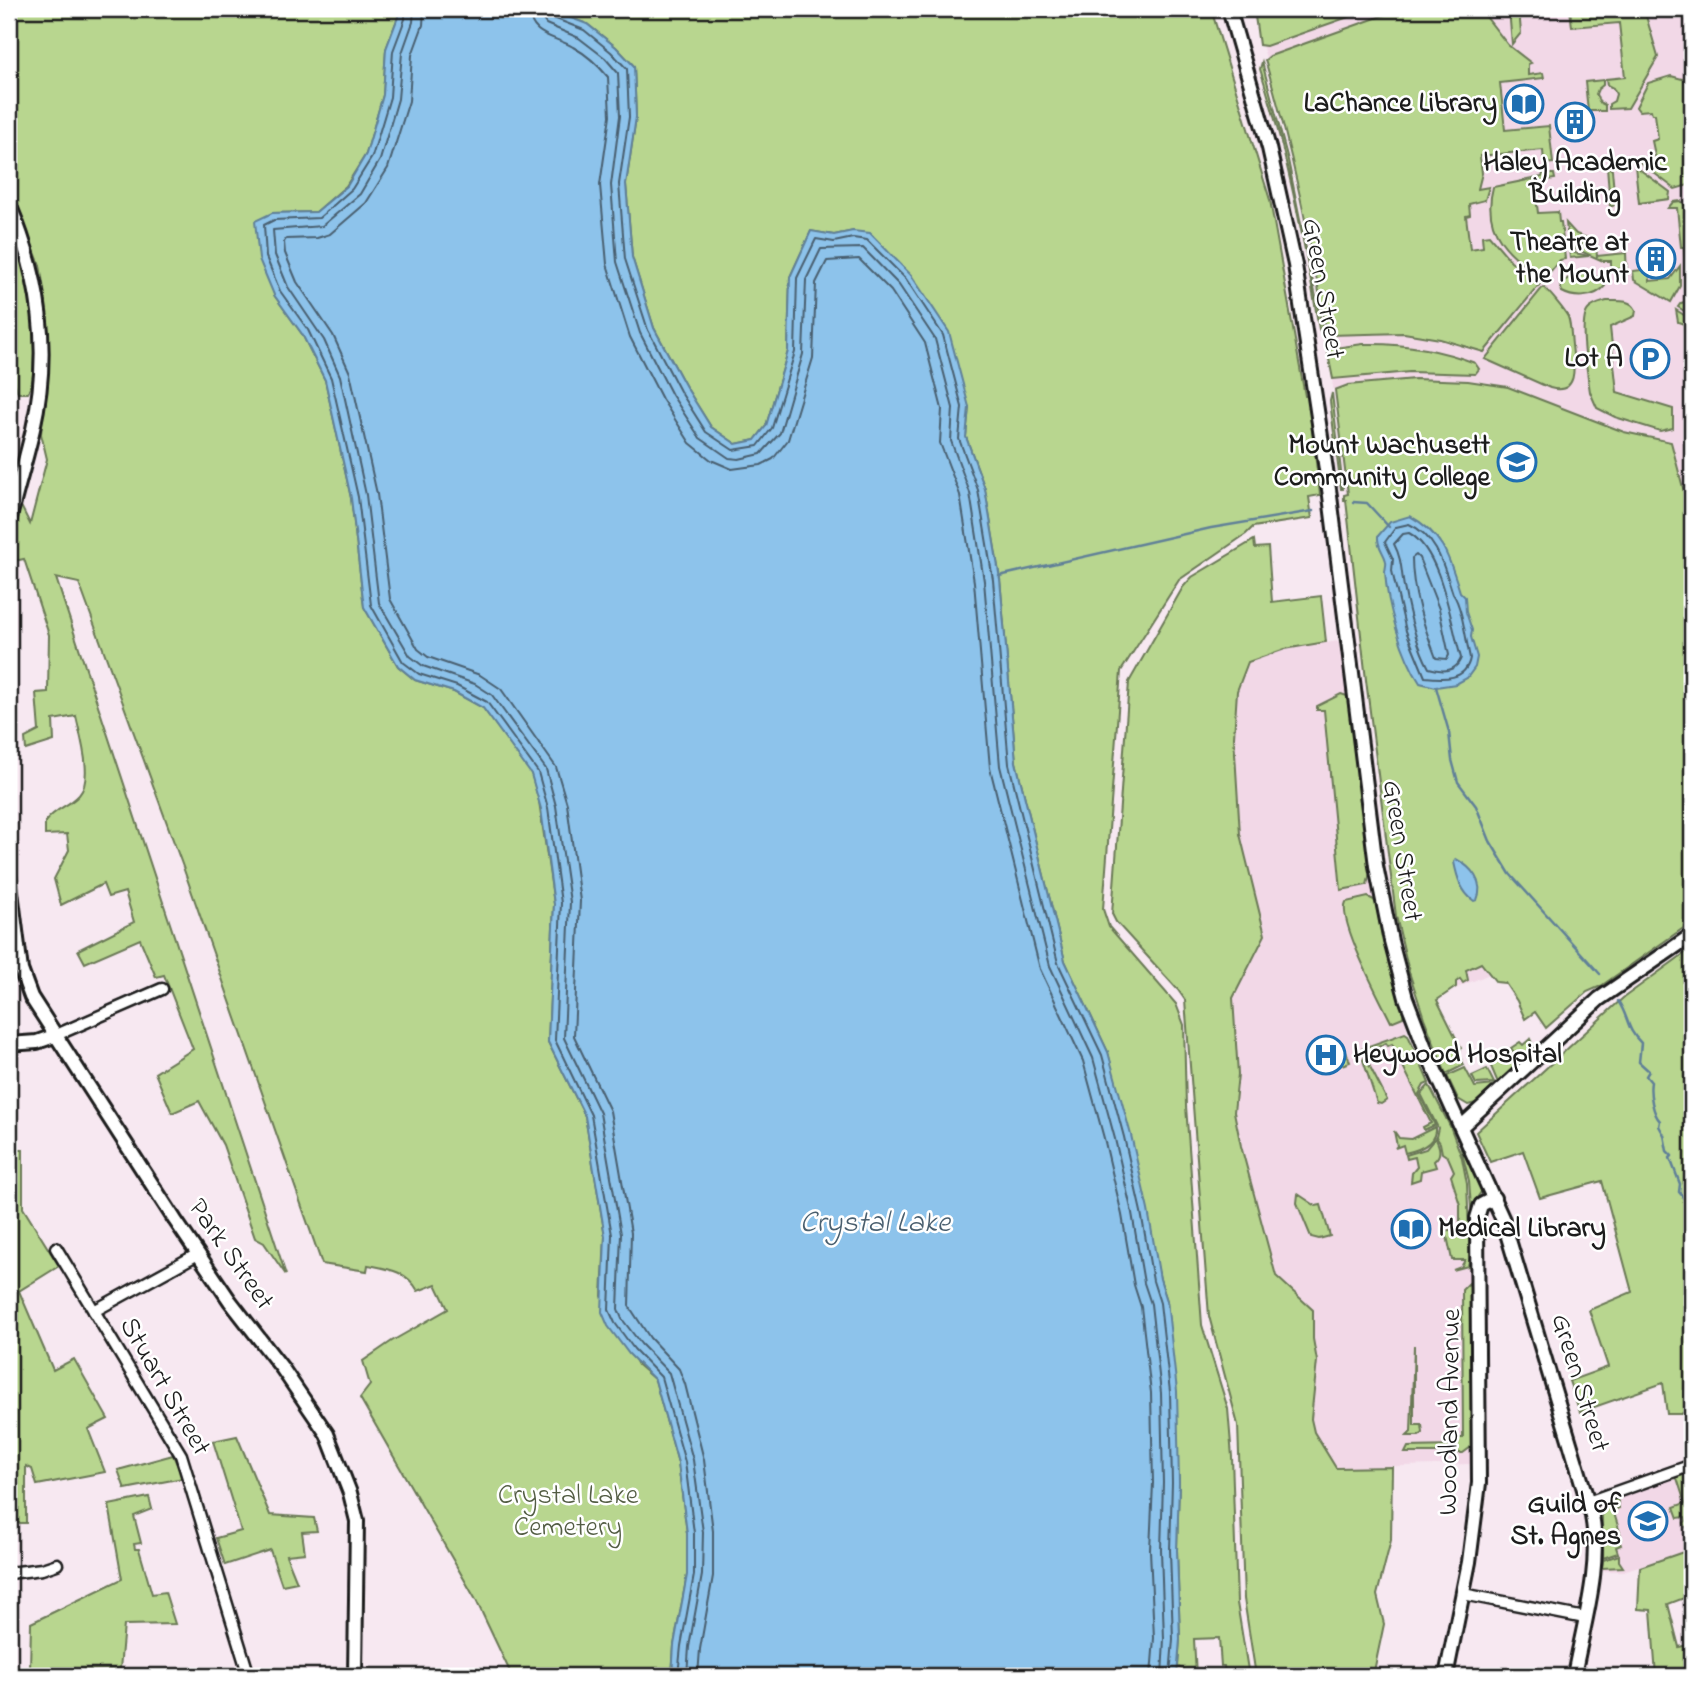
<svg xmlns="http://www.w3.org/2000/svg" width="1701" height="1685" viewBox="0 0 1701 1685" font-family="'Indie Flower',sans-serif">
	<rect width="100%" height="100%" fill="#f7e8f1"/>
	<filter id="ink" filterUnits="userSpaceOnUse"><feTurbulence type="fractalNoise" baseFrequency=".0143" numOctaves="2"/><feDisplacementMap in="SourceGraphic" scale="14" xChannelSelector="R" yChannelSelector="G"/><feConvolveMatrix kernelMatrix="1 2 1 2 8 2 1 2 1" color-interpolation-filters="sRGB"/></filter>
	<g filter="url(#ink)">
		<g fill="#f2d8e7">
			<polygon points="1251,9 1692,9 1692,922 1601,986 1508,966 1422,1003 1391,878 1366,680 1337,415 1314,253 1271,74"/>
			<polygon points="1339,641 1379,920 1402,1004 1408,1035 1426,1086 1463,1170 1466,1242 1470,1260 1470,1464 1336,1468 1314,1432 1311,1419 1317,1361 1313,1339 1313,1310 1276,1276 1241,1146 1234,1112 1238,1074 1233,998 1265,935 1240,834 1234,737 1237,691 1248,662 1285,649"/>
			<polygon points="1692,1471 1692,1549 1623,1571 1601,1571 1604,1527 1601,1509 1603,1504 1609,1500"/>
		</g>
		<g fill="#b8d68f" stroke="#6a7956" stroke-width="2">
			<path d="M9,9H398V17L386,49L383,95L366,154L346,186L316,212L272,213L274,295L302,334L325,380L351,498L364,607L398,666L415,680L454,692L483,708L531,773L539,801L554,904L548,1042L585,1116L605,1236L602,1296L638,1365L655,1380L678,1463L687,1533V1575L674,1645L672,1676H512L476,1600L360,1398L370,1385L363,1361L392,1341L448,1309L436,1284L418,1291C407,1271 389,1269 368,1265L367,1271L322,1264L183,867L79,583L56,578L286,1275L264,1243L255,1238L223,1145L199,1101L172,1113L155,1073L193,1049L164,975L156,977L140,939L85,963L78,950L134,922L125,892L108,897L103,884L61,905L54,879L69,850L67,834L45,835V822C57,807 68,807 79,795C94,779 80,736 76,716L53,720L54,741L26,750L25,738L39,731L36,693L48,692L49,635L24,559L9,562V547L20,504L30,524L47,459L41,434L48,359L46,302L40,265L9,186Z"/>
			<polygon points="547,9 1211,9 1270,200 1305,396 1308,396 1320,495 1309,497 1312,518 1253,527 1246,534 1179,580 1121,671 1103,909 1109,927 1176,1004 1184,1025 1186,1106 1202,1325 1228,1409 1232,1457 1237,1603 1249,1676 1225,1676 1224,1666 1221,1666 1219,1638 1194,1639 1196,1676 1188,1676 1188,1672 1178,1667 1180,1639 1177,1550 1179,1483 1167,1301 1160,1279 1108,1052 1065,961 1016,762 1000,579 985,489 966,437 969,407 853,231 834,235 811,231 790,277 788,351 766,426 755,440 736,444 711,427 686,387 654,328 632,257 626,184 636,117 634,66 616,47 587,24"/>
			<polygon points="1254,9 1371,9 1266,46 1259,45"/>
			<path d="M1401,9L1404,14L1415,9H1480L1508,45L1531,63L1528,64V75L1543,73L1544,78L1500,83L1505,130L1549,126L1553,163L1544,164L1543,150L1480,156L1482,173L1478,189L1489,187L1485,200L1469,204L1470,215L1466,216L1470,249L1483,247L1482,236L1489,235L1511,261L1540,284L1484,352L1440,339L1404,333L1329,335L1326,331C1310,240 1292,148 1265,60L1270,56Z"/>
			<polygon points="1509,9 1519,9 1521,33 1512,44"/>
			<polygon points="1570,9 1644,9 1658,57 1628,108 1609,109 1609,104 1614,101 1616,94 1613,88 1607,85 1606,79 1625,77 1619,23 1572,27"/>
			<path d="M1262,62L1288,160L1324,337L1319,329C1305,242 1287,153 1260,69Z"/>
			<polygon points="1671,76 1682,79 1692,77 1692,184 1675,189 1641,163 1656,160 1652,141 1658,139 1655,114 1652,114 1651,110 1639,111 1636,107 1648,83"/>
			<polygon points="1603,80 1603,85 1598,89 1596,94 1599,102 1605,105 1605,111 1588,111 1585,82"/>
			<polygon points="1607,166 1612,170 1615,203 1613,206 1610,206"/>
			<polygon points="1635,166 1670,192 1669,199 1639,203"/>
			<path d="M1543,174H1554L1555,179L1534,182L1538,213L1558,212L1559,222H1561L1565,259L1560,260L1544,279C1510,256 1481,232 1493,187L1542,177Z"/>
			<polygon points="1681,201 1692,212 1692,316 1678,307 1681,303 1689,301 1684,247 1681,247 1677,208 1668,208 1673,202"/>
			<path d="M9,218C26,261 34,303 34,351C33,366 35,379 28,393H18L9,366Z"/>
			<polygon points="1566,223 1576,234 1585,237 1575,245 1574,253 1589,256 1570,258"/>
			<polygon points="1592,240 1593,247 1596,247 1597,256 1626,253 1627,275 1624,269 1616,269 1611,266 1611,261 1603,261 1576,249 1577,246 1582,245 1582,241"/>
			<polygon points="1680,266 1680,286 1671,302 1634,280 1633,271 1649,269 1650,281 1670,279"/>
			<path d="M1585,274L1604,279L1605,286C1595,298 1575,299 1562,292L1560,285C1567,277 1575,275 1585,274Z"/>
			<path d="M1543,287C1548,290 1565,311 1568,317C1571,326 1571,336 1572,345C1574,363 1580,396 1550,388L1485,359Z"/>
			<path d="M1607,301C1618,301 1631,299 1636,310L1635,316L1610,327L1617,392L1673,409V428L1660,431L1615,417L1597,408L1590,392C1588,376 1578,321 1588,310C1593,304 1600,303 1607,301Z"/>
			<polygon points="1676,310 1692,320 1692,431 1689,427 1687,412 1692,407 1684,324 1678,322"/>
			<path d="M1363,344C1401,343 1439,349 1475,363L1479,369L1475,374L1410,372L1333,379L1327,349Z"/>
			<polygon points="1415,379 1468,381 1508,387 1624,432 1671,442 1688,507 1692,515 1692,922 1601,986 1587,992 1546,1028 1535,1012 1525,1019 1517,1001 1505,983 1496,982 1481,963 1466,970 1468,980 1463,983 1460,979 1456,982 1456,987 1437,1000 1461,1048 1457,1050 1464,1065 1446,1074 1424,1018 1409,972 1396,916 1366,680 1346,500 1344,500 1344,495 1348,494 1335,390 1348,385"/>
			<polygon points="1332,393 1343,489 1341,489 1330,401"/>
			<polygon points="1254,540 1255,548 1268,547 1272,602 1321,596 1326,642 1285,649 1248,662 1237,691 1234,737 1240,834 1265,935 1233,998 1238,1074 1234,1112 1241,1146 1276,1276 1313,1310 1313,1339 1317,1361 1311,1419 1314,1432 1336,1468 1392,1467 1391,1540 1377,1595 1384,1624 1373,1676 1256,1676 1244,1599 1238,1425 1209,1316 1185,1000 1178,990 1116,922 1112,914 1129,682 1183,587 1192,577"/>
			<polygon points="1341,694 1347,696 1348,701 1370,873 1367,885 1341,890 1324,710 1317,710 1317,706"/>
			<path d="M1368,897L1374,900L1376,904L1384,944L1404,1009L1403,1017L1391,1022C1381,1001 1337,920 1346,902Z"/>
			<polygon points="1692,948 1692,1409 1681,1414 1667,1414 1663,1383 1580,1412 1569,1381 1608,1367 1589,1310 1632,1292 1602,1181 1540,1198 1523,1151 1490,1162 1476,1132 1623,998"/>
			<polygon points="1405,1033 1408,1035 1429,1083 1424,1085 1419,1094 1435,1125 1424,1130 1423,1127 1431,1123 1392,1044 1388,1046 1386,1043 1364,1054 1360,1052 1363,1048"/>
			<polygon points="1530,1039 1534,1048 1520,1061 1511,1048 1520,1042 1523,1045"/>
			<polygon points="1501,1051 1503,1054 1508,1051 1509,1057 1512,1055 1518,1063 1498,1083 1490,1064 1501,1059 1498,1053"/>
			<polygon points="1346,1052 1350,1062 1334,1068 1330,1057"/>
			<polygon points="1365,1057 1387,1100 1381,1104 1377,1103 1363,1060"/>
			<polygon points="1465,1068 1475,1087 1495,1085 1476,1103 1468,1105 1458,1099 1447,1076"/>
			<polygon points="1487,1069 1494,1083 1476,1084 1472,1076"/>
			<polygon points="1429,1085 1450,1126 1462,1158 1467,1184 1470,1256 1468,1266 1453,1270 1461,1267 1465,1260 1452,1260 1446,1231 1460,1227 1460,1205 1451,1176 1454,1171 1448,1157 1442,1153 1440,1143 1436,1137 1438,1128 1421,1094"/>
			<path d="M1435,1127C1437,1144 1419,1150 1405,1153L1403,1145L1395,1148L1397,1146L1394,1131L1399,1138L1411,1139Z"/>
			<path d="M1435,1138C1440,1146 1442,1155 1434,1161L1436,1167L1421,1171L1420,1179L1411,1182L1412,1173L1417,1167L1415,1157L1407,1159L1406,1155L1426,1149Z"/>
			<polygon points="1460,1145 1482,1184 1481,1192 1471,1207 1469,1181"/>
			<polygon points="9,1150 23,1150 23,1208 59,1266 19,1291 53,1370 74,1359 108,1419 88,1429 105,1472 37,1485 32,1469 26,1466 26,1523 9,1523"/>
			<polygon points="1298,1194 1316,1206 1321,1205 1330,1236 1319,1239 1311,1237 1297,1203"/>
			<polygon points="1469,1283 1471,1290 1471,1447 1463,1453 1405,1453 1408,1447 1455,1446 1456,1438 1463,1438 1462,1290"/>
			<polygon points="1414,1345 1414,1425 1422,1425 1423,1433 1419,1436 1407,1436 1411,1432"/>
			<polygon points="237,1436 270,1515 314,1518 317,1531 302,1532 305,1553 286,1555 297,1582 282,1585 270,1550 225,1565 216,1538 241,1531 213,1441"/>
			<polygon points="173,1455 183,1478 125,1489 118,1470"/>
			<polygon points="1692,1471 1692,1595 1668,1604 1679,1647 1692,1644 1692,1676 1656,1676 1651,1610 1638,1609 1640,1567 1692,1549 1688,1534 1689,1533 1684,1523 1686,1521 1685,1517 1678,1518 1674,1507 1685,1503 1677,1478 1669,1479"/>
			<polygon points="149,1497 152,1509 134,1516 141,1543 134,1544 135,1549 139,1549 152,1594 165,1592 175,1624 124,1625 120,1669 30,1671 31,1623 122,1579 109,1505"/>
			<path d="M1617,1497L1619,1508L1613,1510L1622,1539L1619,1540L1621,1545L1616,1547L1618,1553L1603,1558C1604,1545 1600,1513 1603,1504Z"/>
			<polygon points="1619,1555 1619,1561 1623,1567 1602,1568 1603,1560"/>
		</g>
		<g fill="#8dc3eb" stroke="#608098" stroke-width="2">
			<polygon points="398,9 547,9 587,24 616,47 634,66 636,117 626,184 632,257 654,328 686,387 711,427 736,444 755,440 766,426 788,351 790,277 811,231 834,235 853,231 870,233 911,275 949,332 969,407 966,437 985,489 1000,579 1016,762 1065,961 1108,1052 1131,1135 1148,1210 1160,1279 1167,1301 1177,1391 1179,1483 1177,1550 1180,1639 1177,1676 672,1676 674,1645 687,1575 687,1533 678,1463 655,1380 629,1354 608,1326 602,1312 605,1236 585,1116 548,1042 554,904 541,809 531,774 483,708 454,692 415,680 398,666 364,607 351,498 325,380 302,334 274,295 259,259 255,221 272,213 316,212 347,186 366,154 383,95 386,49 398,17"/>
			<path d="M1410,516C1443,534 1449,557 1460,592L1465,597L1466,612L1472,630L1471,637L1477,657L1475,667L1467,678L1456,684L1436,687L1420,683C1402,656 1387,605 1385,572C1385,569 1387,565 1386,561C1384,552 1377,547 1378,536L1390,522Z"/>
			<path d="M1456,859C1471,867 1485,882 1477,900L1474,901C1461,892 1457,877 1454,862Z"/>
		</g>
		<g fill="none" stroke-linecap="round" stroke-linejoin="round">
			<g stroke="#495f6f" stroke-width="2">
				<polyline points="405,9 405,19 393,51 390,97 372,157 352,189 319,218 274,220 264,225 266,257 280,291 308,330 331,378 358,497 371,605 403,662 419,674 457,686 487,702 538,772 548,808 561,903 555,1040 591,1115 612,1235 609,1310 615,1323 634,1349 661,1377 685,1462 694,1533 694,1575 681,1646 678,1676"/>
				<polyline points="414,9 413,22 402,53 398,99 380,160 360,194 322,226 273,230 275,255 288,287 324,340 340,376 366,495 379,603 410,656 423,666 475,684 492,695 546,769 556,806 570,902 564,1038 600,1113 621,1234 618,1309 622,1319 641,1344 669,1373 693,1460 703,1532 702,1575 689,1647 687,1676"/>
				<polyline points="424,9 423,25 412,55 409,101 388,168 366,203 330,234 317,238 286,239 284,242 285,253 297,282 333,335 350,373 377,494 390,599 418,649 428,657 480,675 501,689 556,767 567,804 580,901 574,1036 610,1111 631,1233 629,1306 650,1338 679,1369 685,1384 704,1460 713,1531 713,1576 700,1649 698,1676"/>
				<path d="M529,9C530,37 554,36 573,47C586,54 599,66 608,77L610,116L600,185L607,264L630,337L662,399L690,443L711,460L732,469L761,465L773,459L788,440L813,358L816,283L827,261L859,259L891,291L925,343L942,409L940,443L960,495L974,582L990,768L1040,969L1083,1061L1105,1142L1122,1215L1134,1285L1141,1307L1151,1393L1153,1483L1150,1550L1154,1638L1151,1676"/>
				<polyline points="540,9 541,17 546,24 579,38 605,58 618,73 620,116 611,185 617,262 640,333 672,395 700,438 729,458 739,459 761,454 780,433 803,354 806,280 821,249 863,248 899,285 935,339 953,408 951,441 970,493 984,581 1000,766 1050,966 1093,1058 1115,1139 1132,1213 1144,1283 1151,1304 1161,1393 1163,1483 1161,1550 1164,1639 1162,1676"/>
				<polyline points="548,9 551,17 584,30 611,52 627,69 629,117 619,184 625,259 648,330 680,391 706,432 733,450 758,446 772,428 795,352 797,278 816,239 834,242 853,238 867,240 906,279 943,335 962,407 959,439 978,490 993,580 1009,764 1058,963 1102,1055 1124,1137 1141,1212 1153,1281 1160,1303 1170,1392 1172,1483 1170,1550 1173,1639 1170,1676"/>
				<path d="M1409,524C1437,536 1444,567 1453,594C1462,606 1466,641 1470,658C1466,681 1443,679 1425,677L1406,631L1392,571L1393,559L1385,542L1396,527Z"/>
				<path d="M1409,533C1442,551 1451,625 1461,658C1456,672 1442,672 1429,668C1416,644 1409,614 1404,587C1401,570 1402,559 1394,544L1403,534Z"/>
				<path d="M1416,555L1419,558L1439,609L1449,655L1447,659L1436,658C1424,626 1412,592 1412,558Z"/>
			</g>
			<g stroke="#608098" stroke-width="2.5">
				<polyline points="1353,502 1367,503 1389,527"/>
				<polyline points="999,576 1211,528 1313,511"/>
				<polyline points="1436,687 1449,732 1452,760 1458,782 1476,806 1490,841 1510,874 1600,974"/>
				<path d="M1618,1001C1629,1017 1626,1029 1641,1043L1639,1062L1649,1071L1646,1076L1651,1082C1649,1093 1653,1114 1660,1121L1659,1126L1664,1135L1667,1151L1672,1156L1670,1158L1680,1184L1679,1192C1689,1201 1685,1213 1692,1222"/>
			</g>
			<defs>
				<g id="street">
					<polyline points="54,1036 162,989"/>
					<polyline points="56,1248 181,1455 249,1676"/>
					<polyline points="94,1311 198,1254"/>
					<polyline points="1588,1502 1692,1465"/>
					<polyline points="9,1573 42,1569 57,1564"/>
					<polyline points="1463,1594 1585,1618"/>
				</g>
				<g id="secondary">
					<path d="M1229,9L1269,148L1295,265L1330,496L1376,866L1391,941L1406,998L1427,1053L1503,1220L1592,1516C1602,1568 1583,1625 1574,1676"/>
					<path d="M9,204C40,277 51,350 33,429C26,460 16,491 9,522"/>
					<polyline points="9,876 21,970 31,997 175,1220 230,1301 282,1368 327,1434 350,1493 357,1521 355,1676"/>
					<polyline points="9,1044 37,1042 54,1036"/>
					<polyline points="1461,1127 1599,999 1692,935"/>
					<polyline points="1446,1676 1469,1562 1479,1483 1477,1218 1481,1205 1494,1198"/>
				</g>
			</defs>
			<use href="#street" stroke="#1c1c1c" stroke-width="15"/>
			<use href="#secondary" stroke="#1c1c1c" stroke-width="18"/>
			<use href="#street" stroke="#fff" stroke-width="10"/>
			<use href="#secondary" stroke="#fff" stroke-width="12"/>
		</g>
	</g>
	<defs>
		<symbol id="library-ring" viewBox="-11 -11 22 22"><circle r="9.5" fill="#fff" stroke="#1f6fb2" stroke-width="1.5"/><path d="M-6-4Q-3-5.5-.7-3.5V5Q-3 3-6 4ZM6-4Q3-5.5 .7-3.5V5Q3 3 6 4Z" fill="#1f6fb2"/></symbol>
		<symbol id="building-ring" viewBox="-11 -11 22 22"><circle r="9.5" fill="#fff" stroke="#1f6fb2" stroke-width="1.5"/><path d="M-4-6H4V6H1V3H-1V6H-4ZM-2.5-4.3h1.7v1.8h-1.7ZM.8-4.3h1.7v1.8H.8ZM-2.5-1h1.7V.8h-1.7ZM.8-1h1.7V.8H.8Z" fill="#1f6fb2"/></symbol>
		<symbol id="parking-ring" viewBox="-11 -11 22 22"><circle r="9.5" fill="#fff" stroke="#1f6fb2" stroke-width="1.5"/><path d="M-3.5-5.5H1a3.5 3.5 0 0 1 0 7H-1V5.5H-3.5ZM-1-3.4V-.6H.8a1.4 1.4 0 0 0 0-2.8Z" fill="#1f6fb2"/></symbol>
		<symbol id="university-ring" viewBox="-11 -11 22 22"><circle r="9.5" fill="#fff" stroke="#1f6fb2" stroke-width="1.5"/><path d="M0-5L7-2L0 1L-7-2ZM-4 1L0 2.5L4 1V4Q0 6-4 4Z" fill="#1f6fb2"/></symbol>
		<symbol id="hospital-ring" viewBox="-11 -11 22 22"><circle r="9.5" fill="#fff" stroke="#1f6fb2" stroke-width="1.5"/><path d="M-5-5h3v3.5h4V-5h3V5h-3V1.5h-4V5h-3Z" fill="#1f6fb2"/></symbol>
		<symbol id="school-ring" viewBox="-11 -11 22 22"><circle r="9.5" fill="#fff" stroke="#1f6fb2" stroke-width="1.5"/><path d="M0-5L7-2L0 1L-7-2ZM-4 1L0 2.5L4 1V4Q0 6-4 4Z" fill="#1f6fb2"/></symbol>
	</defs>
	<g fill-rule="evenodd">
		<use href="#library-ring" x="1502" y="82" width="44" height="44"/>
		<use href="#building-ring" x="1553" y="100" width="44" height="44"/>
		<use href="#building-ring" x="1634" y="237" width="44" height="44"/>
		<use href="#parking-ring" x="1628" y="337" width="44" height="44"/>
		<use href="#university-ring" x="1495" y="440" width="44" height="44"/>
		<use href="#hospital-ring" x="1304" y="1033" width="44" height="44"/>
		<use href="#library-ring" x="1389" y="1207" width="44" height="44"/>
		<use href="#school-ring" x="1626" y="1499" width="44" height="44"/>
	</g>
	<g text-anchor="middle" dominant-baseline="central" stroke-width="5" stroke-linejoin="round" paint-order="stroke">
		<g font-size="28" font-weight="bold" fill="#1c1c1c" stroke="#fff" text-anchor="end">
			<text x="1497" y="104">LaChance Library</text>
			<text x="1575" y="163" text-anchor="middle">Haley Academic<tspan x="1575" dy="32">Building</tspan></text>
			<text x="1629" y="243">Theatre at<tspan x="1629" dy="32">the Mount</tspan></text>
			<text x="1623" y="359">Lot A</text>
			<text x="1490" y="446">Mount Wachusett<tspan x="1490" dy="32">Community College</tspan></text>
			<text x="1353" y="1055" text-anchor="start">Heywood Hospital</text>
			<text x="1438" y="1229" text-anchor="start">Medical Library</text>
			<text x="1621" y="1505">Guild of<tspan x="1621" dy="32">St. Agnes</tspan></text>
		</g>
		<g font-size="28" fill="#1c1c1c" stroke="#fff">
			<text transform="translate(1322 289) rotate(80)">Green Street</text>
			<text transform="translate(1401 851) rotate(81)">Green Street</text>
			<text transform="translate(230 1255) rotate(55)">Park Street</text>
			<text transform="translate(1579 1383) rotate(73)">Green Street</text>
			<text transform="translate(164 1387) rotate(60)">Stuart Street</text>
			<text transform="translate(1451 1412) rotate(-89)">Woodland Avenue</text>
		</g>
		<g font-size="28" fill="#535d44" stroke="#fff">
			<text x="568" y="1496">Crystal Lake<tspan x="568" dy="32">Cemetery</tspan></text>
		</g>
		<g font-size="30" font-style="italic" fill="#495f6f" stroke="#fff">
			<text x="875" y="1224">Crystal Lake</text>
		</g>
	</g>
	<rect width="1701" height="1685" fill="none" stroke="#fff" stroke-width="35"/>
	<rect x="18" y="18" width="1666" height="1650" fill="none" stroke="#1c1c1c" stroke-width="2.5" filter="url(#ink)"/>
</svg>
